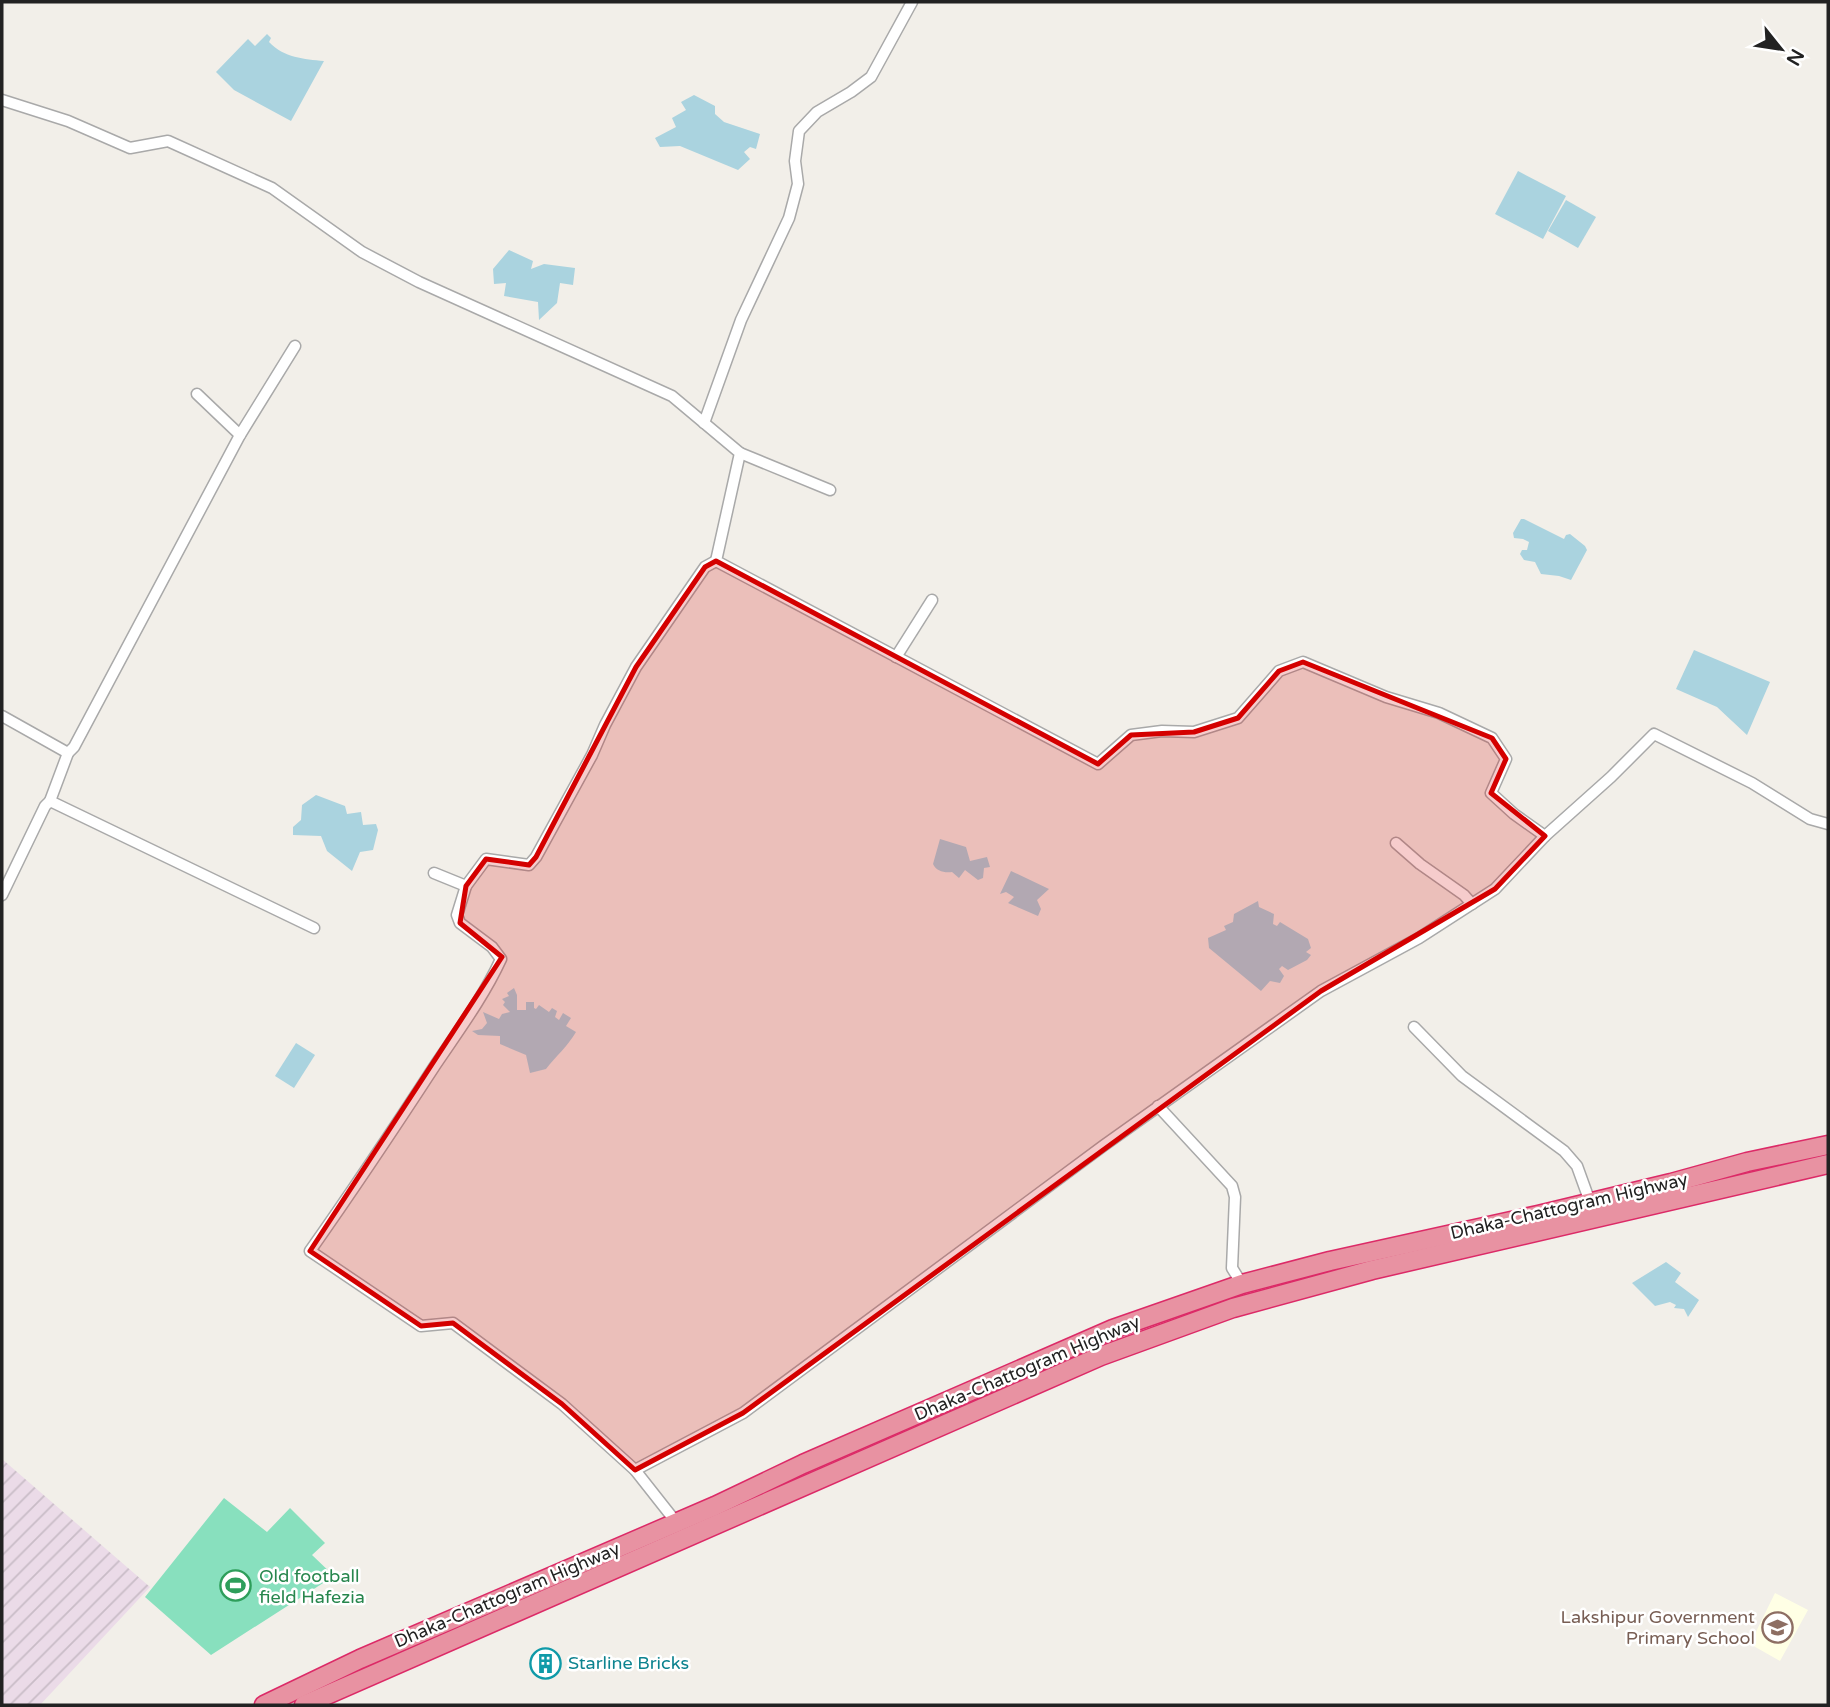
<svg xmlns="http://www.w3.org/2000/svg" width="1830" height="1707" viewBox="0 0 1830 1707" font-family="'Varela Round',sans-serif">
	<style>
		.industrial { fill: url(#industrial-furrows) }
		.education { fill: #ffffe5 }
		.pitch { fill: #88e0be }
		.water { fill: #aad3df }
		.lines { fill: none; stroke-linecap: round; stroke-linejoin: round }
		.street-casing { stroke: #a9a9a9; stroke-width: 13 }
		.highway-casing { stroke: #dc2a67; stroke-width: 21 }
		.street { stroke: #fff; stroke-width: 10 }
		.highway { stroke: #e892a2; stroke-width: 18 }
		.marked { fill: #d40000; fill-opacity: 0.2; stroke: #d40000; stroke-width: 5; stroke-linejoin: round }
		.labels { text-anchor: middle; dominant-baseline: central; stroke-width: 5; stroke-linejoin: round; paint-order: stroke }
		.street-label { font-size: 18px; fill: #222; stroke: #fff }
		.leisure-label { font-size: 18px; fill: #27864d; stroke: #fff; text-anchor: start }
		.education-label { font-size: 18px; fill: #785e54; stroke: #fff; text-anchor: end }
		.culture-label { font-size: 18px; fill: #0d838f; stroke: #fff; text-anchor: start }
	</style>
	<defs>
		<pattern id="industrial-furrows" width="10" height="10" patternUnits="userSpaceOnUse" patternTransform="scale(1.75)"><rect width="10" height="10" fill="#ebdbe8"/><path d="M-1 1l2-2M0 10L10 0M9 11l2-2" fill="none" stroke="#c9bcc7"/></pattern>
	</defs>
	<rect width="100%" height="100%" fill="#f2efe9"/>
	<path class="industrial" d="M2,1459L150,1587L40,1705H2Z"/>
	<path class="education" d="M1775,1593L1808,1610L1780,1661L1750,1644Z"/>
	<path class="pitch" d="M224,1498L267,1532L290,1508L325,1543L312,1555L334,1576L211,1655L145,1597Z"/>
	<g class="water">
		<path d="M267,34L271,38L269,42C284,58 304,59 324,61L291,121L234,90L216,72L248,39L255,46Z"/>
		<path d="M694,95L715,106V114L724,122L760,134L756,149L750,147L744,152L750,159L738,170L680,146L660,147L655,138L676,127L672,118L686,110L681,102Z"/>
		<path d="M1518,171L1566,196L1543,239L1495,214Z"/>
		<path d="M1566,200L1596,217L1578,248L1548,231Z"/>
		<path d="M509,250L533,261L531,269L544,264L575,268L573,285L560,283L557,303L539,320L538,302L504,296L506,283L494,284L493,269Z"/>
		<path d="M1521,519H1524L1564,539L1566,535L1570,534L1585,546L1587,550L1571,580L1559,576L1541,574L1535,562L1524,560L1520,554L1522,550H1527L1529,542L1523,539L1514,538L1513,533Z"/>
		<path d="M1694,650L1770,682L1747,735L1717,707L1676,689Z"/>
		<path d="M316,795L345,806L347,814L361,812L363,825L376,824L378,830L373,850L360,852L352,871L327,851L321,836L293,835V827L301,820L302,805Z"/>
		<path d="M940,839L966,847L970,861L987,857L990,867L984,868L983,878L978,880L965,870L959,878L952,872C944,873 936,871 933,864Z"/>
		<path d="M1011,871L1049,889L1037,900L1041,909L1038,916L1008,903L1014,897L1006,892L1000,894Z"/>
		<path d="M1258,901L1259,907L1274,914L1273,924L1277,926L1280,922L1308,939L1311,948L1306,952L1311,955L1307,960L1288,970L1282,966L1279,969L1284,976L1280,983L1270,981L1261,991L1209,948L1208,938L1226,930L1224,926L1233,922L1234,914Z"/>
		<path d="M514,988L517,995V1010H526V1002H534V1008L536,1009L539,1005L549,1012L552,1008L557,1011L555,1017L559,1020L563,1013L571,1018L566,1026L576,1032C568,1046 556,1056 546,1069L530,1073L526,1055L500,1044V1036L478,1035L472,1031L482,1029L487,1023L483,1012L499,1019L502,1014L510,1012L503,1005L505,1002L502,999L509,996L507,993Z"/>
		<path d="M296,1043L315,1055L294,1088L275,1076Z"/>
		<path d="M1666,1262L1681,1273L1675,1282L1699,1300L1688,1317L1684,1309L1674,1308L1676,1305L1670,1302L1655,1306L1632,1283Z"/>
	</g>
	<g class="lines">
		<defs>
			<g id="street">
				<path d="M2,100L68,121L130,148L168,141L272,188L362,252L419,282L672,396L740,453L716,561L1098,764L1131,735L1162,731L1194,732L1238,718L1279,671L1303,662L1386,697L1439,713L1492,738L1506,759L1491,793L1514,814L1545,836"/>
				<path d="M197,394L240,435"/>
				<path d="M704,423L741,320L789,218L798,184L795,161L799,131L817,112L851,92L871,77L912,2"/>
				<path d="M740,453L830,490"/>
				<path d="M896,657L932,600"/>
				<path d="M2,716L68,753"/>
				<path d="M50,801L314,928"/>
				<path d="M1396,843L1420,864L1464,895L1472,904"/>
				<path d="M434,873L466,886"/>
				<path d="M2,895L45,806L50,801L68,753L74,747L240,435L295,346"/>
				<path d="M1414,1027L1462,1076L1564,1151L1577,1166L1590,1202"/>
				<path d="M1158,1106L1232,1186L1235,1197L1232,1268L1242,1284"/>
				<path d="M635,1470L743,1413L1103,1146L1321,991L1419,938L1495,889L1545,836L1611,777L1654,734L1752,783L1810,819L1828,824"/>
				<path d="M676,1522L635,1470L562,1404L453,1323L421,1326L310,1251C353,1190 395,1127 436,1064C459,1030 484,996 501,959L492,947L460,923L457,915L466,886L486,859L529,865L536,857L592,755L605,725L636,667L705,567L716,561"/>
			</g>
			<g id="highway">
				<path d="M264,1705L360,1659L715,1506L803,1464L1113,1329L1242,1284L1330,1261L1538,1215L1671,1183L1747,1162L1828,1145"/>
				<path d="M304,1705L1101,1356L1233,1308L1372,1270L1828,1164"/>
			</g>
		</defs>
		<use href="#street" class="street-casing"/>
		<use href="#highway" class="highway-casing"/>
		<use href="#street" class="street"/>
		<use href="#highway" class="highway"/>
	</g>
	<path class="marked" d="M716,561L1098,764L1131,735L1194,732L1238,718L1279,671L1303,662L1492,738L1506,759L1491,793L1545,836L1495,889L1321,991L743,1413L635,1470L562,1404L453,1323L421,1326L310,1251L502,957L460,923L466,886L486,859L529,865L536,857L636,667L705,567Z"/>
	<defs>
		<symbol id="stadium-ring" viewBox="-11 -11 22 22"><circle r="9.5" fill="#fff" stroke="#2e9e5b" stroke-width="1.5"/><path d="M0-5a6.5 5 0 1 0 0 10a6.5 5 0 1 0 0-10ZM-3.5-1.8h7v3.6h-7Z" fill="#2e9e5b"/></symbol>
		<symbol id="school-ring" viewBox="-11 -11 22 22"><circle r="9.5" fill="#fff" stroke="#8d6e63" stroke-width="1.5"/><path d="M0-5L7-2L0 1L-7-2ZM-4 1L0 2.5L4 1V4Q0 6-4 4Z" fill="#8d6e63"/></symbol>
		<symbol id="building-ring" viewBox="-11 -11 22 22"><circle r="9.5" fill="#fff" stroke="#0f9aa8" stroke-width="1.5"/><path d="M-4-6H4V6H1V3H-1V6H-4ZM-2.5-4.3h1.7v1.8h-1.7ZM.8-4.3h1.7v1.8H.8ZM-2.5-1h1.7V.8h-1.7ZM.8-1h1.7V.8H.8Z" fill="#0f9aa8"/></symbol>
	</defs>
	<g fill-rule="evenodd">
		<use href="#stadium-ring" x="218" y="1568" width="35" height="35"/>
		<use href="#school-ring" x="1760" y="1610" width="35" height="35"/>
		<use href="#building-ring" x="528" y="1646" width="35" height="35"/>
	</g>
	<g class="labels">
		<g class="street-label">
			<text transform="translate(1569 1206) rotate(-13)">Dhaka-Chattogram Highway</text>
			<text transform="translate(1027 1368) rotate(-23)">Dhaka-Chattogram Highway</text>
			<text transform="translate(507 1595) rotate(-23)">Dhaka-Chattogram Highway</text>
		</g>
		<g class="leisure-label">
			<text x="259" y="1576">Old football<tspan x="259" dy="21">field Hafezia</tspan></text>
		</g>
		<g class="education-label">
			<text x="1755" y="1617">Lakshipur Government<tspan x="1755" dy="21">Primary School</tspan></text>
		</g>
		<g class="culture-label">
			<text x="568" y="1663">Starline Bricks</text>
		</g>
	</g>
	<rect width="1830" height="1707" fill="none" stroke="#222222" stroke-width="7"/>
	<g transform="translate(1781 49) rotate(120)" stroke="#ffffff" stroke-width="5" paint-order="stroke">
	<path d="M0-5L12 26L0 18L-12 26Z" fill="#222222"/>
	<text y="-10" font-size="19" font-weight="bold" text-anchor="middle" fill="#222222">N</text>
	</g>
</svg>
